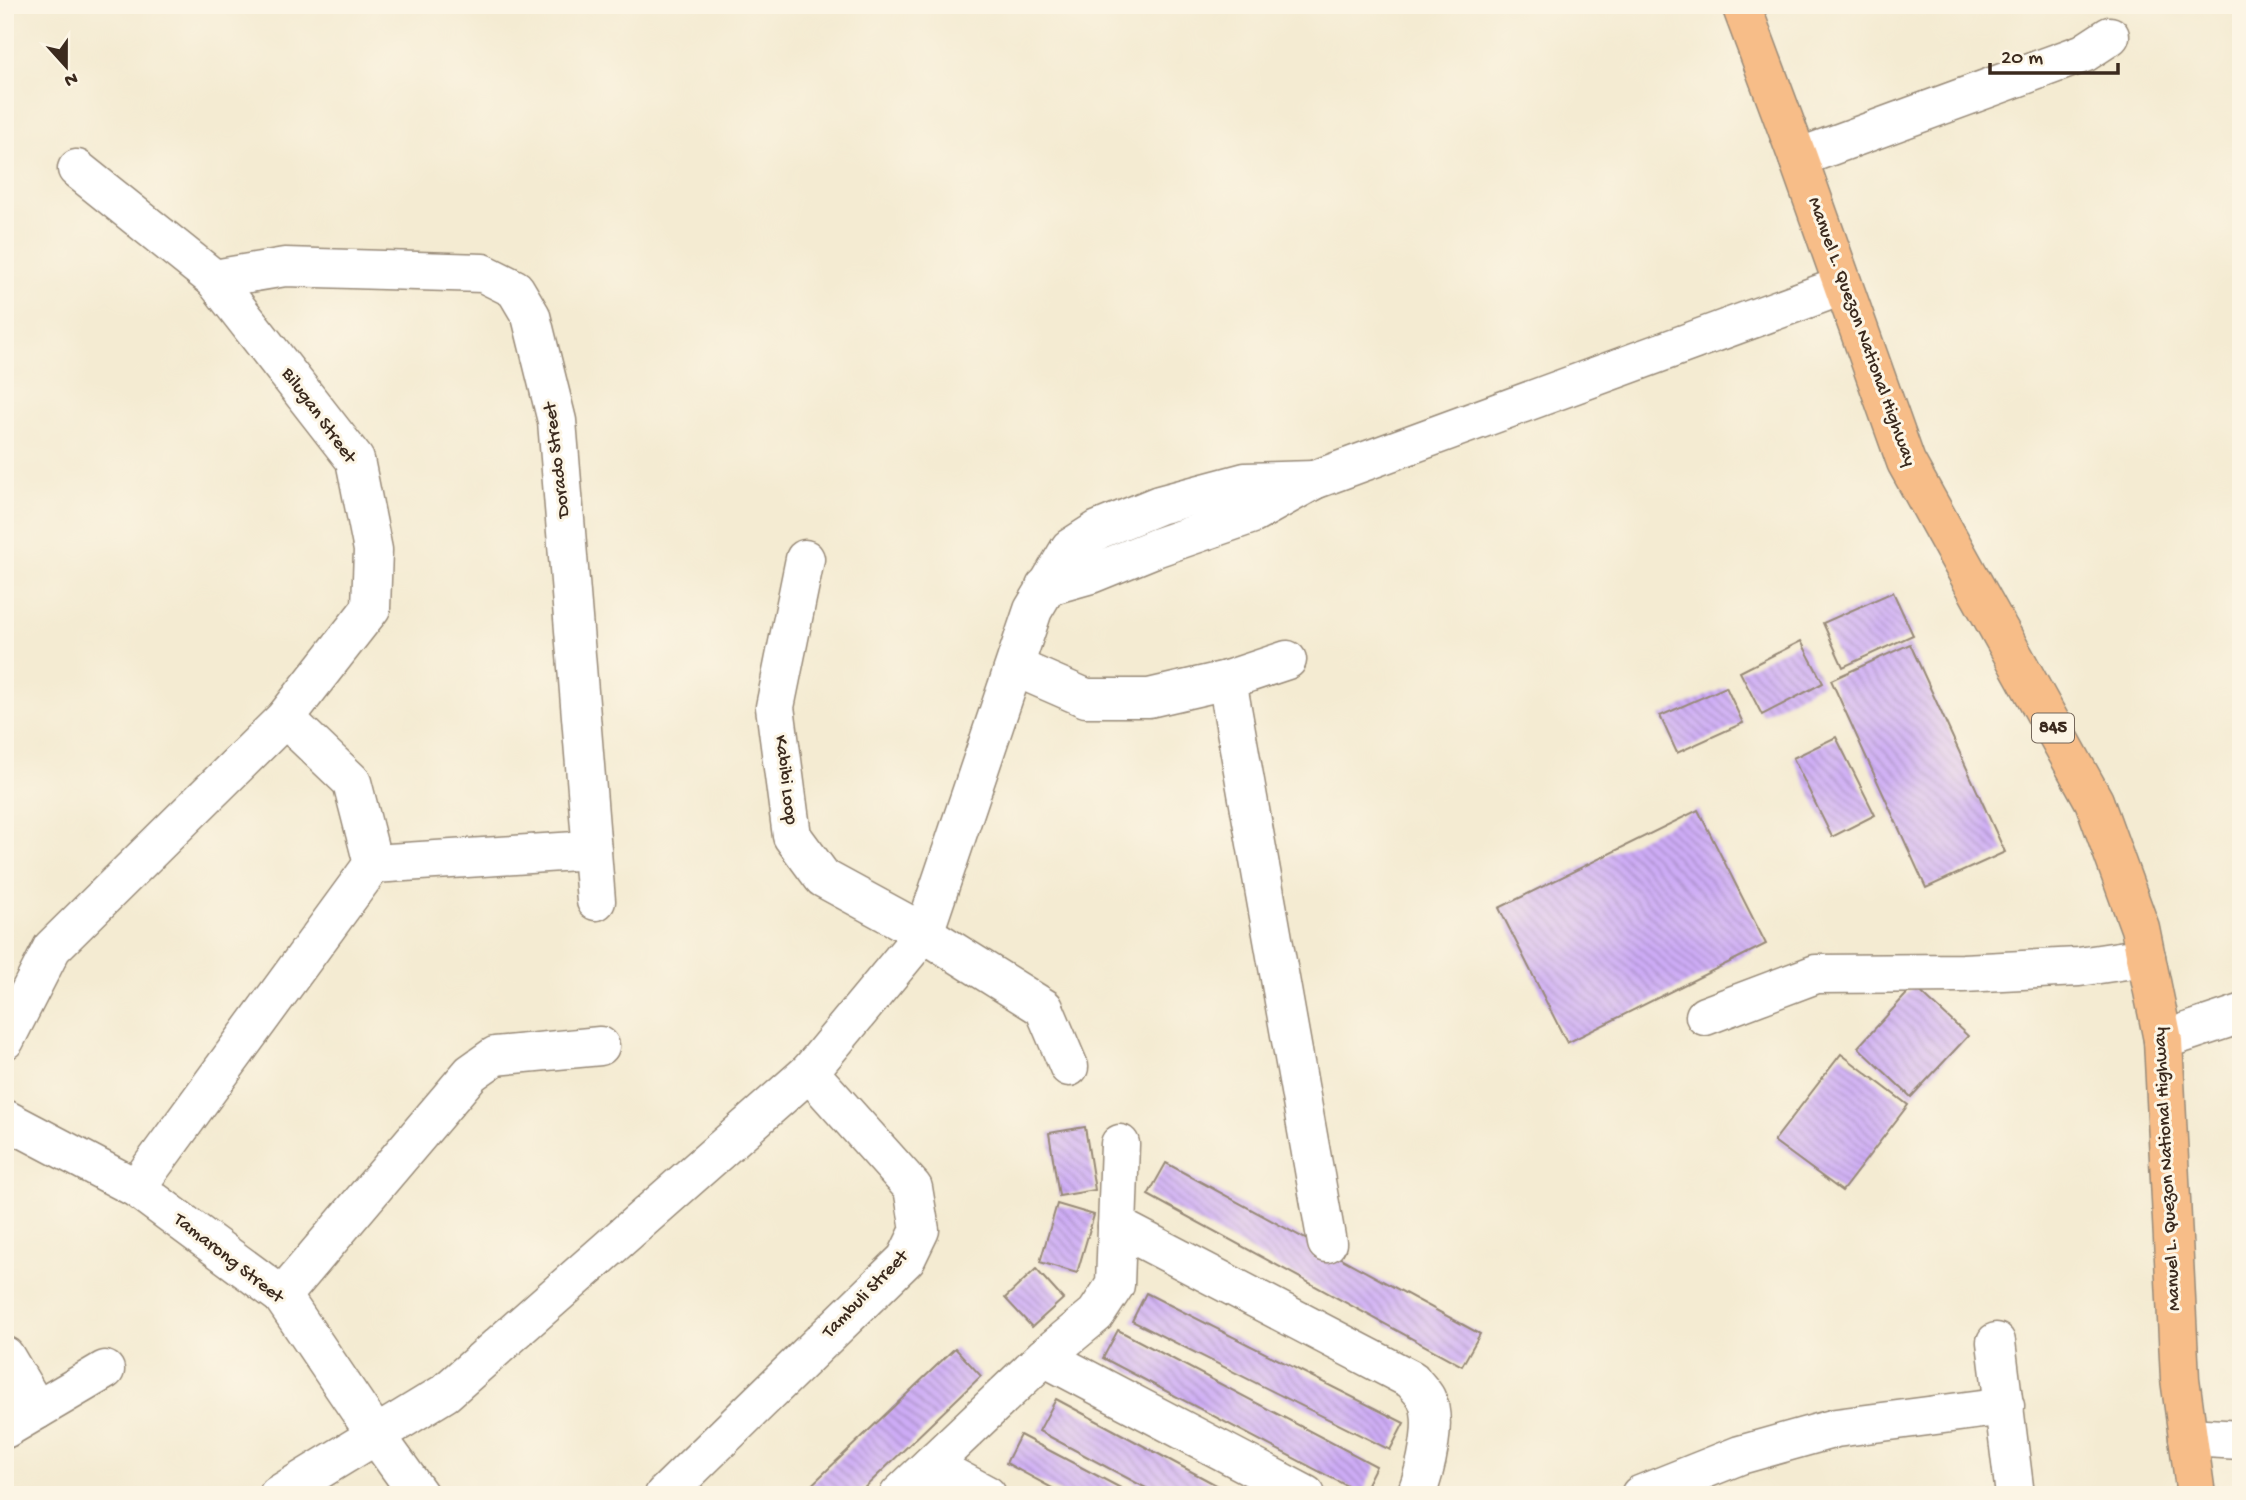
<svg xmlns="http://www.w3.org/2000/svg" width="2246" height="1500" viewBox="0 0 2246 1500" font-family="'Gochi Hand',sans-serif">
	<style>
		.building { fill: url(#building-back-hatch) }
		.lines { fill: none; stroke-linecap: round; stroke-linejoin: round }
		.minor-casing { stroke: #988a78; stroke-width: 41 }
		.major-casing { stroke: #988a78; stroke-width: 41 }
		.minor { stroke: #fff; stroke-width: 38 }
		.major { stroke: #f7bd88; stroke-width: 38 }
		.labels { text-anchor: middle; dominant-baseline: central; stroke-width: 6; stroke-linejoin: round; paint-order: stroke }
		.shield { fill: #fcf5e5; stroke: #75675a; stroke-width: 2 }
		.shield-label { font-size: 18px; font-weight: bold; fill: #3b2a1e }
		.street-label { font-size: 19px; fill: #3b2a1e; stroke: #fcf5e5 }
	</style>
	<defs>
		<pattern id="building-back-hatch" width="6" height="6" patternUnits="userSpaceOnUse" patternTransform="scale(1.75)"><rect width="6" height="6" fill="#cdacf6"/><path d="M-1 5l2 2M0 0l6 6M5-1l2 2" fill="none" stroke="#a88cc7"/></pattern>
	</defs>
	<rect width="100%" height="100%" fill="#fcf5e5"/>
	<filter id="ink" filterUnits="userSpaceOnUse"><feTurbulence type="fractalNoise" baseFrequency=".0143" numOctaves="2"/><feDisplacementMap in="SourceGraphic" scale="14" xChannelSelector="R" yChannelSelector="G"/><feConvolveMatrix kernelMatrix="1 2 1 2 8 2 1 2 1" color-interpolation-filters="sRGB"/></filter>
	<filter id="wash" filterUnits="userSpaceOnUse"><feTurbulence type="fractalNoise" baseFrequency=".00686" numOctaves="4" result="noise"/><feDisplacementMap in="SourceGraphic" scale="28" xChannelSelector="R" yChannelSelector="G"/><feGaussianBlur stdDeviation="1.57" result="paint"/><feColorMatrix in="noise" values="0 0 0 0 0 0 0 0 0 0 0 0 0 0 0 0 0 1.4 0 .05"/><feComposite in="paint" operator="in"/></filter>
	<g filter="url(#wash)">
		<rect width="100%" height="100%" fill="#f4ebd2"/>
		<g id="blocks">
			<g class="building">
				<path d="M1893,592L1913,635L1843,667L1823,623Z"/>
				<path d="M1801,641L1823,683L1762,715L1740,672Z"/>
				<path d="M1910,644L2005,852L1926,888L1831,680Z"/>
				<path d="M1726,687L1743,723L1677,753L1660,716Z"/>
				<path d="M1836,737L1875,815L1832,837L1793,758Z"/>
				<path d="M1698,810L1766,944L1567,1043L1499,908Z"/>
				<path d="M1914,986L1968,1036L1911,1097L1858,1047Z"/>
				<path d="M1841,1054L1908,1105L1842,1191L1774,1141Z"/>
				<path d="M1085,1127L1095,1190L1059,1196L1049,1133Z"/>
				<path d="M1166,1163L1480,1334L1462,1366L1148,1195Z"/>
				<path d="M1057,1204L1094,1215L1077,1273L1040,1262Z"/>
				<path d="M1036,1269L1063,1299L1032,1327L1005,1298Z"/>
				<path d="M1146,1293L1404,1423L1390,1450L1132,1321Z"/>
				<path d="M1118,1330L1376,1466L1362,1494L1103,1358Z"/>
				<path d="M955,1348L981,1376L857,1495H801Z"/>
				<path d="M1056,1399L1235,1495H1159L1039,1431Z"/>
				<path d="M1020,1435L1134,1495H1065L1006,1463Z"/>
			</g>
		</g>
	</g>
	<g filter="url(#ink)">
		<use href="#blocks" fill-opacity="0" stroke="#988a78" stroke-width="2"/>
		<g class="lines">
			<defs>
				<g id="minor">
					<path d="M1798,158L2084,53L2110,36"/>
					<path d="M214,279L285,267L483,273L515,289L531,316L557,421L596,901"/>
					<path d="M805,559L775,707L792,836L823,878L924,933L1044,1008L1069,1067"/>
					<path d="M1045,587L1091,574L1155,548L1253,514L1314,480L1842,286"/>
					<path d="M1015,667L1086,698H1149L1227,680L1287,660"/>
					<path d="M1227,680L1327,1243"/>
					<path d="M285,718L352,782L373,864"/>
					<path d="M373,864L592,850"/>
					<path d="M1705,1016L1816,974L1963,973L2079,967L2146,957"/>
					<path d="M5,1040L52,948L285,718L371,608L373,550L355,460L214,279L77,169"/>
					<path d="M2163,1040L2241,1014"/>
					<path d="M5,1119L136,1188L282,1296L376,1435L419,1495"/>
					<path d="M136,1188L373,864"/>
					<path d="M1117,1226L1412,1380C1416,1386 1423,1392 1426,1398C1438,1421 1425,1472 1416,1495"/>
					<path d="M282,1296L471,1073L495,1056L600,1046"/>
					<path d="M1996,1342L2015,1495"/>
					<path d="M5,1356L37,1410"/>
					<path d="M1044,1357L1306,1495"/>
					<path d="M5,1429L105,1370"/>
					<path d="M2188,1437L2241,1440"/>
					<path d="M931,1465L987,1495"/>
					<path d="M278,1495L445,1393L809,1072L924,933L1033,610L1070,548L1098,530L1159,505L1245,482L1314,480"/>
					<path d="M664,1495L906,1259L920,1230L913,1188L809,1072"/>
					<path d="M899,1495L1044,1357L1096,1314L1115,1285L1120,1144"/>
					<path d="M1640,1495L1740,1455L1836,1428L2005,1406"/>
				</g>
				<path id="major" d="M1741,5L1798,158L1906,462L2094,801L2140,928L2163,1040L2180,1379L2196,1495"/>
			</defs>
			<use href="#minor" class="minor-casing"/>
			<use href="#major" class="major-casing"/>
			<use href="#minor" class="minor"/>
			<use href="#major" class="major"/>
		</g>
	</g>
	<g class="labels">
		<rect class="shield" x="2032" y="713.5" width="42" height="29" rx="5"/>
		<g class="shield-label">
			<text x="2053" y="728">845</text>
		</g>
		<g class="street-label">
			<text transform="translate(1861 332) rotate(70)">Manuel L. Quezon National Highway</text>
			<text transform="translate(318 416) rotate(54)">Bilugan Street</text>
			<text transform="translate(558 460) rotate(-97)">Dorado Street</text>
			<text transform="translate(785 780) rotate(83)">Kabibi Loop</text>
			<text transform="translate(2168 1169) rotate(-93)">Manuel L. Quezon National Highway</text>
			<text transform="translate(228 1259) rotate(38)">Tamarong Street</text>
			<text transform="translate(866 1295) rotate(-46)">Tambuli Street</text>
		</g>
	</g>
	<rect width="2246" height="1500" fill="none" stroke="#fcf5e5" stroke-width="28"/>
	<g transform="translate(66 66) rotate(159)" stroke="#fcf5e5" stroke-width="5" paint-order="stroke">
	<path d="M0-5L12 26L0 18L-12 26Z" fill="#3b2a1e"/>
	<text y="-10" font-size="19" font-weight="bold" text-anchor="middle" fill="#3b2a1e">N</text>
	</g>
	<path d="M1990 63v10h128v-10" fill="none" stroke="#3b2a1e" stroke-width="3.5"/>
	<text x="2001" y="63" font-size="21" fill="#3b2a1e" stroke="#fcf5e5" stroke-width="5" paint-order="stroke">20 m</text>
</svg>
